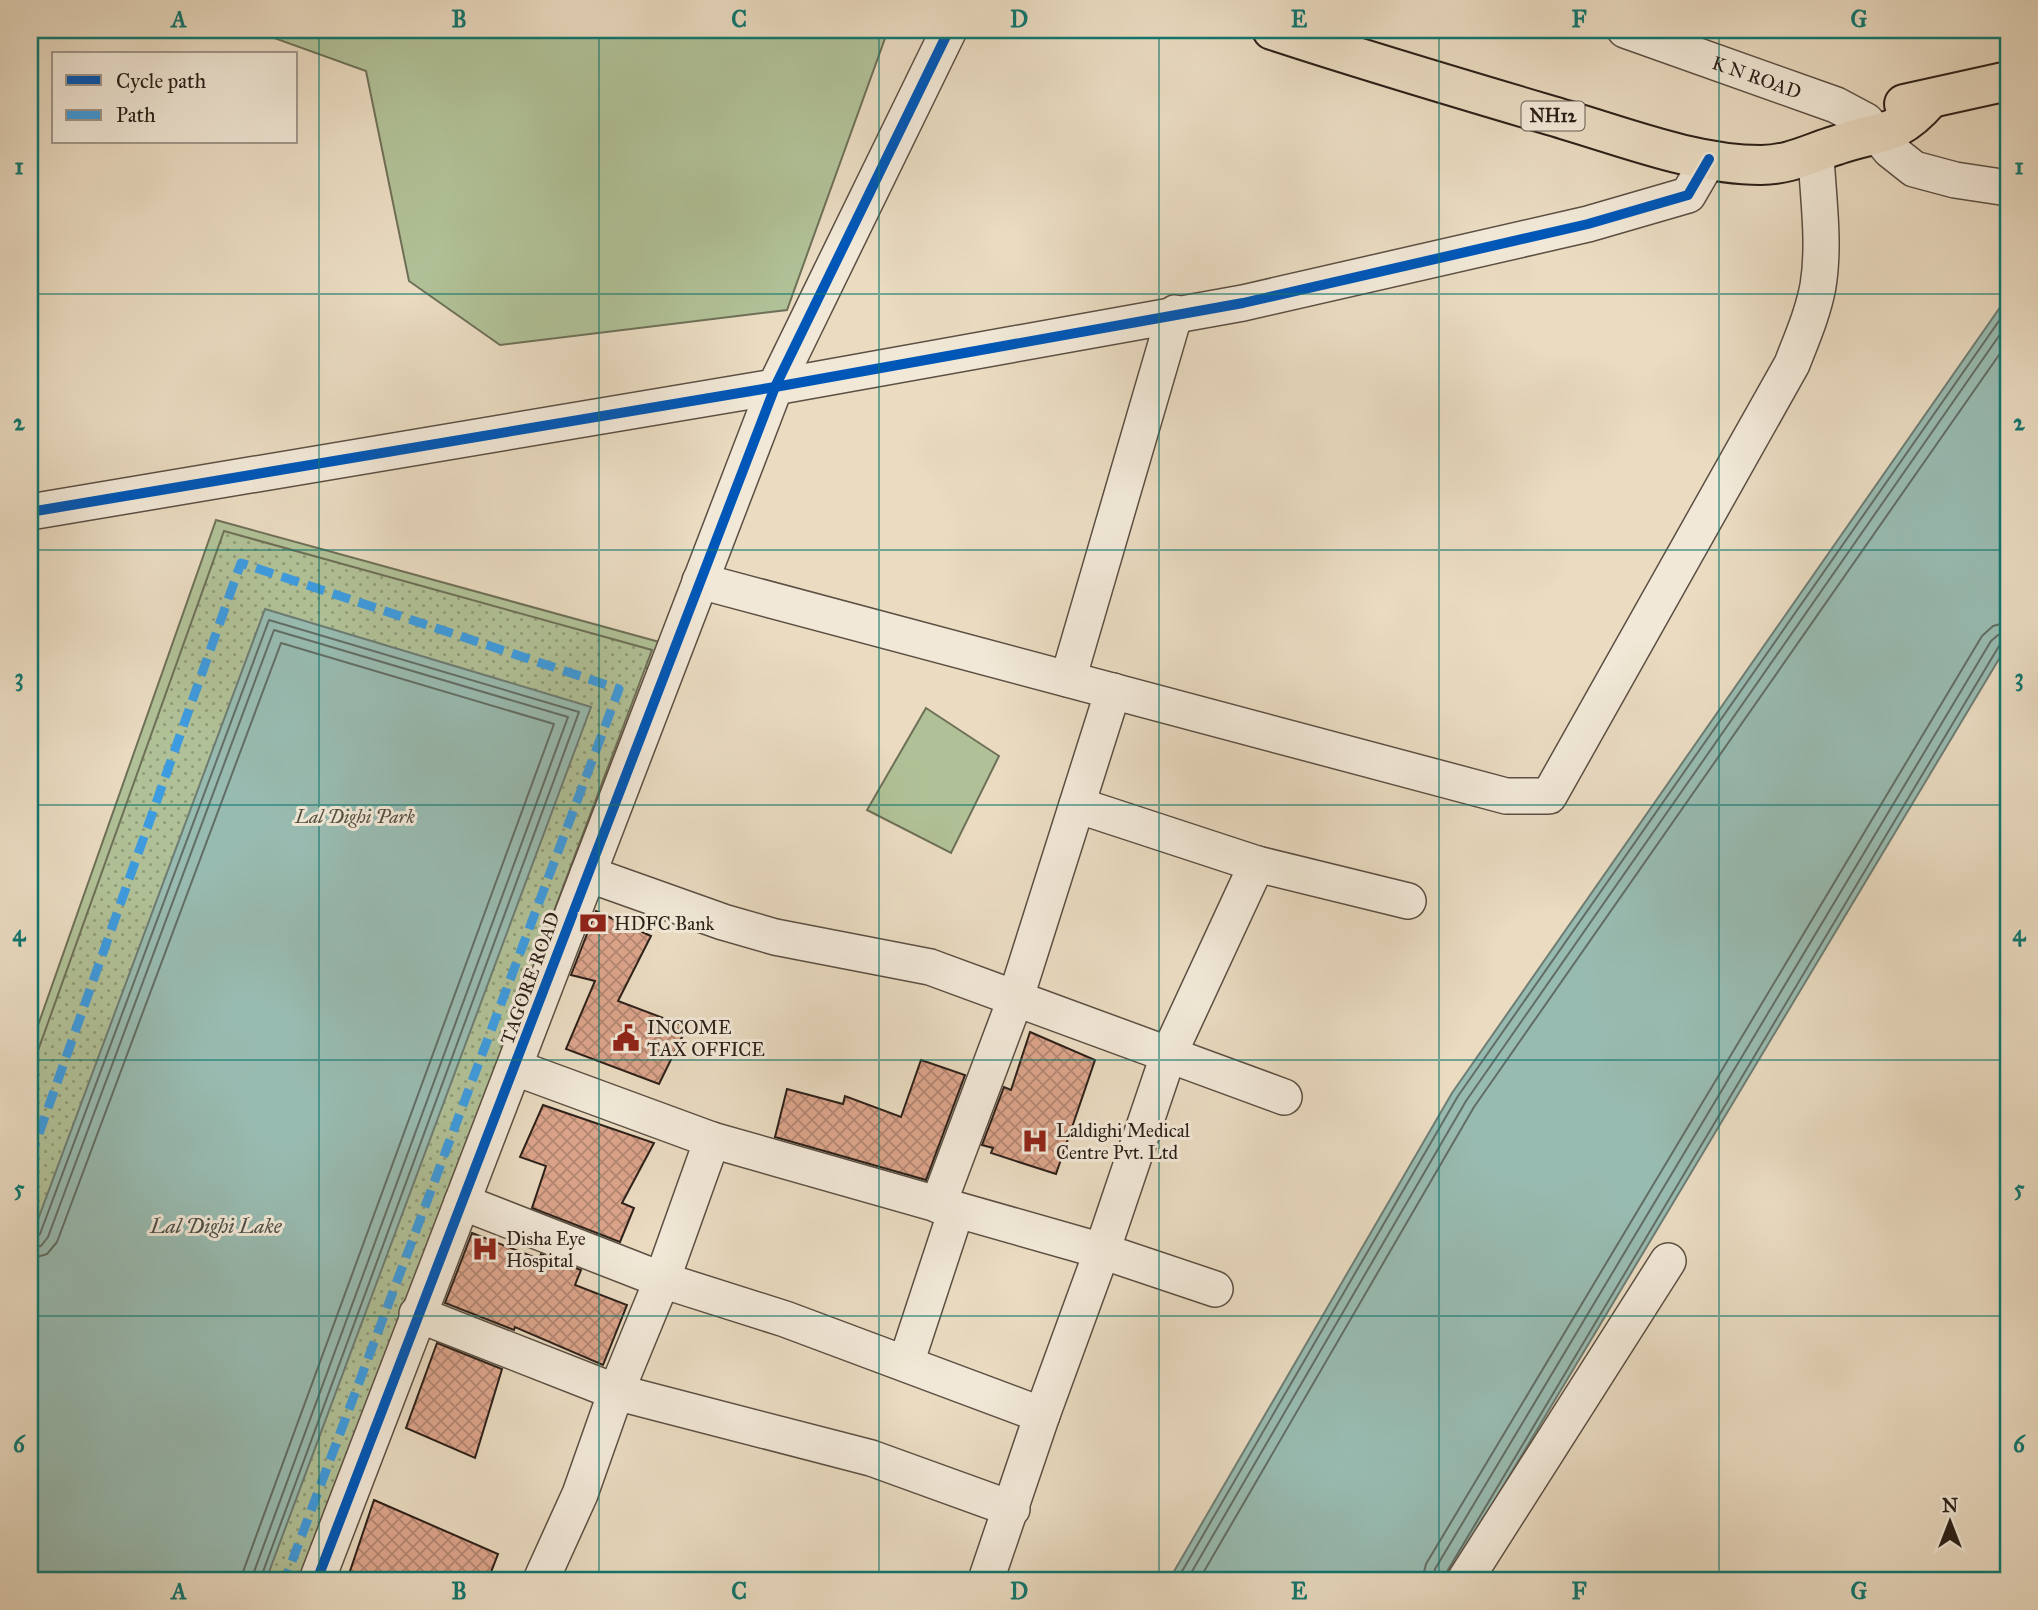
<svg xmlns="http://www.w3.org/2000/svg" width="2038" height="1610" viewBox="0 0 2038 1610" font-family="'IM FELL Great Primer',serif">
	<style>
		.grass { fill: #b1c197; stroke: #6e7058; stroke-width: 2 }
		.park { fill: url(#park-dots); stroke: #6e7058; stroke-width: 2 }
		.water { fill: #98bbb1; stroke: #6d7d74; stroke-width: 2 }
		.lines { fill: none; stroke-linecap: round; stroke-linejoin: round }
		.shore { stroke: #626e65; stroke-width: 2 }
		.building { fill: url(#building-cross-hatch); stroke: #2c2019; stroke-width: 2 }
		.minor-casing { stroke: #5c4f43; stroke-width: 38 }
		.major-casing { stroke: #2c2019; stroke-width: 42 }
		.minor { stroke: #f1e8d7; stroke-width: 35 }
		.major { stroke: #eadbc1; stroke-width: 38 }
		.quiet { stroke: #3d9bdf; stroke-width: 9; stroke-dasharray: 18 9; stroke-linecap: butt }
		.cycleway-casing { stroke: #f1e8d7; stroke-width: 15 }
		.cycleway { stroke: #0057b8; stroke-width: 10 }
		.grid { fill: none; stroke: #0f766e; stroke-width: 2; stroke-opacity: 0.55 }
		.labels { text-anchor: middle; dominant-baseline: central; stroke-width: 6; stroke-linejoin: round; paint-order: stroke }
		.shield { fill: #f1e8d7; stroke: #675c52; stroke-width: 2 }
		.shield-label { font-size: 18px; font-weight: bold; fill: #2c2019 }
		.street-label { font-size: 19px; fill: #2c2019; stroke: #f1e8d7 }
		.park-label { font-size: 19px; font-style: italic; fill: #54503f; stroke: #f1e8d7 }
		.poi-label { font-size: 19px; fill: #2c2019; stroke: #f1e8d7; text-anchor: start }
		.water-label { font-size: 21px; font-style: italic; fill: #4c4e47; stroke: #f1e8d7 }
		.neatline { fill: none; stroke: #0f766e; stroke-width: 2.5 }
		.grid-label { font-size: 23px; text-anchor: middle; font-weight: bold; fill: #0f766e }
	</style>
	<defs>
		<pattern id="park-dots" width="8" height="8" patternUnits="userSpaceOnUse" patternTransform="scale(1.75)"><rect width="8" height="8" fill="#b1c197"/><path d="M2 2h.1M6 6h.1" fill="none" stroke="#909c7a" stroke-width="1.8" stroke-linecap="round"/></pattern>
		<pattern id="building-cross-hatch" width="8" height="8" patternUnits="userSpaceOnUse" patternTransform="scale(1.75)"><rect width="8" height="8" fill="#dda58c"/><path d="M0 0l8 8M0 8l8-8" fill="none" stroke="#b38672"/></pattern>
	</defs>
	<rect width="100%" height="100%" fill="#eadbc1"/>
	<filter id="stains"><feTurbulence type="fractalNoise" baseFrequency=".00286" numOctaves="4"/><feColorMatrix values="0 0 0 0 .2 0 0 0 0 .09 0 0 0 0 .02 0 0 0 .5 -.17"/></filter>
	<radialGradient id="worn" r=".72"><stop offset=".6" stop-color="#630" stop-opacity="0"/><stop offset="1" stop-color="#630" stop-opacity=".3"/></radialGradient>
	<g class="grass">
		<path d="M252,30H888L787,310L500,345L409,281L366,71Z"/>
		<path d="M216,520L663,643L655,670L600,657L30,1198V1048Z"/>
		<path d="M926,708L999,756L951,853L867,810Z"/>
	</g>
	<path class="park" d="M224,531L652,650L303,1580H30V1073Z"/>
	<g class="water">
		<path d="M2008,296V644L1447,1580H1169L1452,1093Z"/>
		<path d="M265,609L591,707L266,1580H30V1241Z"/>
	</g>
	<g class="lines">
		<g class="shore">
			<path d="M30,1239L40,1234L269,620L579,712L260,1580"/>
			<path d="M30,1248L41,1246L48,1237L274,630L568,717L251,1580"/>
			<path d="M30,1259L47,1254L57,1242L281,643L554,724L240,1580"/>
			<path d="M1177,1580L1458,1096L2008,308"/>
			<path d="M1187,1580L1466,1101L2008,323"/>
			<path d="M1199,1580L1474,1107L2008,342"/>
			<path d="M1422,1580L1426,1564L1982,636L1993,626L2008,622"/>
			<path d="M1433,1580L1435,1569L1991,641L1998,635L2008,633"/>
			<path d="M1442,1580L1999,646L2008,642"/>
		</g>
	</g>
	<g class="building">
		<path d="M596,911L651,936L618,1001L687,1027L659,1084L566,1049L595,981L571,975Z"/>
		<path d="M1030,1032L1095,1060L1056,1174L991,1153L993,1148L982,1145L1004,1087L1011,1090Z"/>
		<path d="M921,1060L965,1075L926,1180L775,1137L787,1089L843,1104L845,1096L901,1117Z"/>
		<path d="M543,1105L654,1143L622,1203L634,1208L620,1242L532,1208L546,1166L520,1157Z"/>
		<path d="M472,1233L539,1259L541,1254L581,1270L575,1285L627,1305L603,1365L515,1327L514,1330L445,1303Z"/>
		<path d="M437,1343L502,1369L475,1458L406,1428Z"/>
		<path d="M374,1500L498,1554L488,1580H347Z"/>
	</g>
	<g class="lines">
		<defs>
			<g id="minor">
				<path id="s1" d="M1625,30L1836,105L1866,121L1890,150L1914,169L1955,180L2008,188"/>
				<path d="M30,512L775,387L1243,303L1588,224L1688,195L1709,159"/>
				<path d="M700,581L1506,796H1549L1792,364C1802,338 1813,313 1818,286C1825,243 1818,198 1816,155"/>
				<path d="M1068,679L1175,313"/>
				<path d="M1077,805L1257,864L1408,901"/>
				<path d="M588,874L723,922L775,937L930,967L1284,1097"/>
				<path d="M516,1068L712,1140L1102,1251L1042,1415L986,1580"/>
				<path d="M462,1202L662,1280L785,1319L1042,1415"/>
				<path d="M938,1205L1015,1000L1113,691"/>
				<path d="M1215,1289L1102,1251L1168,1056L1257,864"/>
				<path d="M417,1314L616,1392L662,1280L712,1140"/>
				<path d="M906,1363L956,1211"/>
				<path d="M317,1580L775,387L949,30"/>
				<path d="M541,1580L580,1494L616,1392L871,1458L1012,1509"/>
				<path d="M1465,1580L1668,1261"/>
			</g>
			<g id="major">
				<path d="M1272,30C1369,62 1468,91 1566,120C1627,138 1696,165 1761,165C1790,165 1810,153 1837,145C1880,130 1896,138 1929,100"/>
				<path d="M1904,104L2008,81"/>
			</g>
		</defs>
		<use href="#minor" class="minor-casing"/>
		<use href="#major" class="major-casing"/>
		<use href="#minor" class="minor"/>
		<use href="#major" class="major"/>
		<path class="quiet" d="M30,1159L241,563L619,689L285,1580"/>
		<defs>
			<g id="cycleway">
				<path d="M30,512L775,387L1243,303L1588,224L1688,195L1709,159"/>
				<path d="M317,1580L775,387L949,30"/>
			</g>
		</defs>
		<use href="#cycleway" class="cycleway-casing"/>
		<use href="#cycleway" class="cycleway"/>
	</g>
	<path class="grid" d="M319,30V1580M599,30V1580M879,30V1580M1159,30V1580M1439,30V1580M1719,30V1580M30,294H2008M30,550H2008M30,805H2008M30,1060H2008M30,1316H2008"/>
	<defs>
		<symbol id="bank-bare" viewBox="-9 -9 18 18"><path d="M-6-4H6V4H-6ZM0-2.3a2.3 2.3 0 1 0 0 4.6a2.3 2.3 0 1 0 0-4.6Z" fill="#8f2418" stroke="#f1e8d7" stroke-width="2.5" paint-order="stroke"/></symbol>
		<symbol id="civic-bare" viewBox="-9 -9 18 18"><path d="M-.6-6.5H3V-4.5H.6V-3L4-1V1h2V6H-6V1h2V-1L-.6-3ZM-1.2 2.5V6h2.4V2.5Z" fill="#8f2418" stroke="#f1e8d7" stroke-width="2.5" paint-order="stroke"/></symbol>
		<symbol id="hospital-bare" viewBox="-9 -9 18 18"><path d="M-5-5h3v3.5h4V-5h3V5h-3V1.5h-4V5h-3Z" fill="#8f2418" stroke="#f1e8d7" stroke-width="2.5" paint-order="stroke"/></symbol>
	</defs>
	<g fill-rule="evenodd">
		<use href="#bank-bare" x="574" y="904" width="38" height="38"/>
		<use href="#civic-bare" x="607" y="1019" width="38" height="38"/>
		<use href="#hospital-bare" x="1016" y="1122" width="38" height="38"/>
		<use href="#hospital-bare" x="466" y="1230" width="38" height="38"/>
	</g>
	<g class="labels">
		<rect class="shield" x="1521.5" y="101.5" width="63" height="29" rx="5"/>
		<g class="shield-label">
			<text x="1553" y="116">NH12</text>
		</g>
		<g class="street-label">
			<text stroke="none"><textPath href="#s1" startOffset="140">K N ROAD</textPath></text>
			<text transform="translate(530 978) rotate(-70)">TAGORE ROAD</text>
		</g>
		<g class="park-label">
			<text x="355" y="816">Lal Dighi Park</text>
		</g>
		<g class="poi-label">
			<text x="614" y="923">HDFC Bank</text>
			<text x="647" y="1027">INCOME<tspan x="647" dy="22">TAX OFFICE</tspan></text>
			<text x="1056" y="1130">Laldighi Medical<tspan x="1056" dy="22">Centre Pvt. Ltd</tspan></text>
			<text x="506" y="1238">Disha Eye<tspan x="506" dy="22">Hospital</tspan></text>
		</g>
		<g class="water-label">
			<text x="216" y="1226">Lal Dighi Lake</text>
		</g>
	</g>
	<rect width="2038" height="1610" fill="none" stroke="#eadbc1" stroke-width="77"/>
	<rect x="52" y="52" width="245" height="91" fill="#f1e8d7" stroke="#a2988b" stroke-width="2"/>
	<rect x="66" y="75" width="35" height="10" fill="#0057b8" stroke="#a2988b" stroke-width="2"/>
	<text x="116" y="88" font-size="21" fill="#2c2019">Cycle path</text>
	<rect x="66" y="110" width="35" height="10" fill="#3d9bdf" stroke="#a2988b" stroke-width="2"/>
	<text x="116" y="122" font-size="21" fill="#2c2019">Path</text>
	<g transform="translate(1950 1522)" stroke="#f1e8d7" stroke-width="5" paint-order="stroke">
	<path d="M0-5L12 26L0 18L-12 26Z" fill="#2c2019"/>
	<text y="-10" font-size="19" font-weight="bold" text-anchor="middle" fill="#2c2019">N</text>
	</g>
	<rect x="38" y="38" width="1962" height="1534" class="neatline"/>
	<g class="grid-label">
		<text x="179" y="27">A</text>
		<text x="459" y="27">B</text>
		<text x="739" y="27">C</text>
		<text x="1019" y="27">D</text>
		<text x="1299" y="27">E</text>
		<text x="1579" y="27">F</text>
		<text x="1859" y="27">G</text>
		<text x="19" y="174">1</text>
		<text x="2019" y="174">1</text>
		<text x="19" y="430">2</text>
		<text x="2019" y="430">2</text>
		<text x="19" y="685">3</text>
		<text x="2019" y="685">3</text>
		<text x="19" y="941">4</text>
		<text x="2019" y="941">4</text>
		<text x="19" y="1196">5</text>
		<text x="2019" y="1196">5</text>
		<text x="19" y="1452">6</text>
		<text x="2019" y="1452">6</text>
		<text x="179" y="1599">A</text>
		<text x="459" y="1599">B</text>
		<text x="739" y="1599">C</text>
		<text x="1019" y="1599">D</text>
		<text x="1299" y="1599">E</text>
		<text x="1579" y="1599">F</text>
		<text x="1859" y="1599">G</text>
	</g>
	<rect width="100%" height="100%" filter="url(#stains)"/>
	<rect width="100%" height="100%" fill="url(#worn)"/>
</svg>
